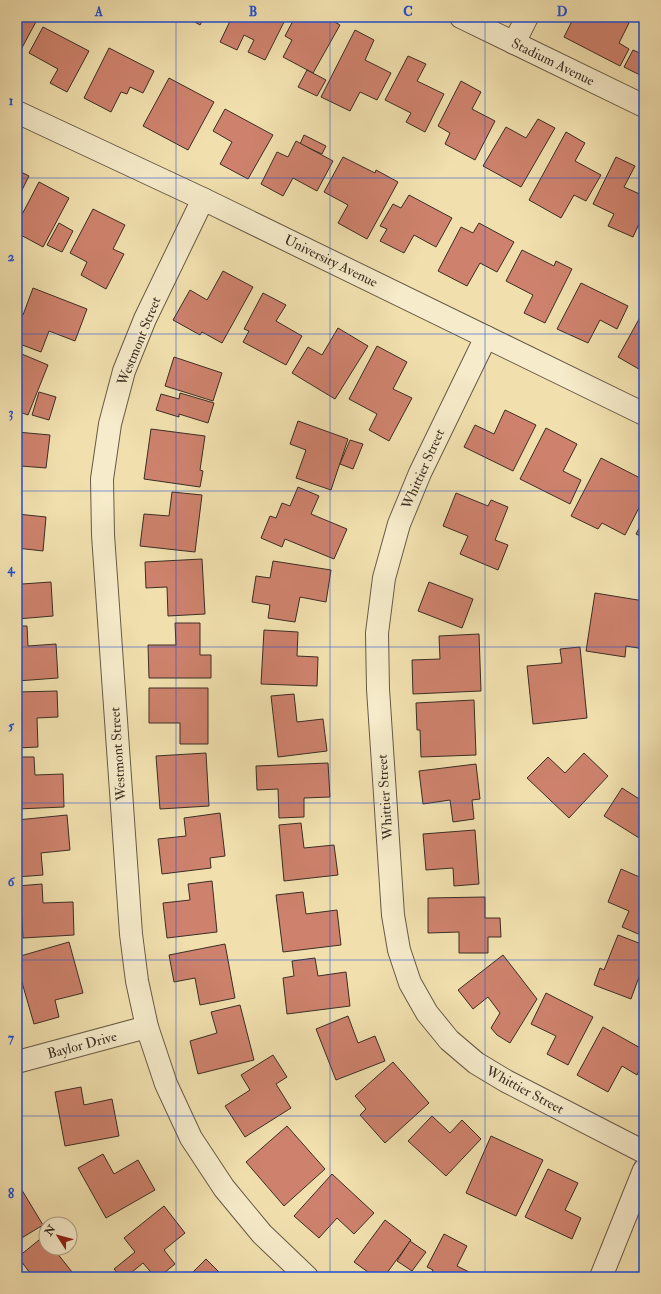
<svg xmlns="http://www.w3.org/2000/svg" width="661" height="1294" viewBox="0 0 661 1294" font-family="'IM FELL Double Pica',serif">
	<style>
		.building { fill: #ce826d; stroke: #3a2e23 }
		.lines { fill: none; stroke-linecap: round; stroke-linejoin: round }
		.minor-casing { stroke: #685a46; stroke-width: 24 }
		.minor { stroke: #f6ebca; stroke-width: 22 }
		.grid { fill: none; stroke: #1d4ed8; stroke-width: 1; stroke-opacity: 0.55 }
		.labels { text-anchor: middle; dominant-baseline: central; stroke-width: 3; stroke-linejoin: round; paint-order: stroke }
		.street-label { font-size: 14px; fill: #3a2e23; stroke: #f6ebca }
		.neatline { fill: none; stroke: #1d4ed8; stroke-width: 1.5 }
		.grid-label { font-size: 13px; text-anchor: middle; font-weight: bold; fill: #1d4ed8 }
	</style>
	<rect width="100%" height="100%" fill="#f1e0ae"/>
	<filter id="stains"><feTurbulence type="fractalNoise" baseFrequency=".005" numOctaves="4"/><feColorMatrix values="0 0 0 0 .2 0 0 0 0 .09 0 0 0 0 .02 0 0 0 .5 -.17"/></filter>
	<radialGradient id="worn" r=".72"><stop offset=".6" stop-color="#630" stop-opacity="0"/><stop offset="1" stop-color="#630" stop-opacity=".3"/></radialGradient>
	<g class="building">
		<path d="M17,17L38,18L17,57Z"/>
		<path d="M186,17H204L200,25Z"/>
		<path d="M210,17H221L218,21Z"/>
		<path d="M232,17H280L285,20L265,60L248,52L254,40L244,35L237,50L220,42Z"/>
		<path d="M295,17H326L340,25L313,73L283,57L292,40L285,36Z"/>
		<path d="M574,17H618L629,23L619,43L629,49L620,66L564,37Z"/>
		<path d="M43,27L89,51L67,92L50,83L58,69L29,53Z"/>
		<path d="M355,30L374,40L365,60L391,73L377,100L360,92L350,111L321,97Z"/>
		<path d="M109,48L154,71L143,93L130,87L127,94L121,92L111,112L84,98Z"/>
		<path d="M633,50L644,55V72L642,76L624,67Z"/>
		<path d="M408,56L426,64L417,81L444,94L425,132L406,122L411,113L385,100Z"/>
		<path d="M307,70L326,80L317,96L298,87Z"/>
		<path d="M169,78L214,102L188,150L143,126Z"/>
		<path d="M461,81L481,92L472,109L495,121L475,160L445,144L450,133L438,126Z"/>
		<path d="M225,109L273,135L248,179L220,164L232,142L213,131Z"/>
		<path d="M538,119L555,128L521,187L483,166L506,127L526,138Z"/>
		<path d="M566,132L585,143L575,161L601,175L586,201L574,195L561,218L529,200Z"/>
		<path d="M304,135L326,146L322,154L300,144Z"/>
		<path d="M296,141L333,161L317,191L293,178L283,196L261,184L277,152L288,157Z"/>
		<path d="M343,157L375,173L376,170L398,182L367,239L338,223L348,205L324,192Z"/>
		<path d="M616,157L635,166L624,187L644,196V213L633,237L608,226L614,214L593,204Z"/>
		<path d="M17,170L29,176L17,200Z"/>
		<path d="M39,182L69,198L43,247L17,233V224Z"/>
		<path d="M409,195L452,218L436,247L414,235L404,253L380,241L387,229L380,226L393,204L401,208Z"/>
		<path d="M93,209L125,225L113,249L124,254L106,289L81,275L87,262L70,253Z"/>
		<path d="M59,223L73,231L62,252L47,245Z"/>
		<path d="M479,223L514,242L497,272L480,263L467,286L438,271L461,227L473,233Z"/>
		<path d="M522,250L554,266L556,261L572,269L545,323L524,313L533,295L506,281Z"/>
		<path d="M223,271L253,287L222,343L202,332L200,335L173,320L190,290L207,300Z"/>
		<path d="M581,283L628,306L617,329L600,320L588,343L557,329Z"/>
		<path d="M33,288L87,309L75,341L49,331L41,352L17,343V313L23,315Z"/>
		<path d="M263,293L286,305L276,321L302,336L286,365L243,342L249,331L244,329Z"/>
		<path d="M643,312H644V372L618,357Z"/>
		<path d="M338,328L368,346L335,399L292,373L308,347L322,355Z"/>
		<path d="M377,346L407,362L393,389L412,398L389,441L369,430L377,414L349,399Z"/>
		<path d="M17,352L48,365L28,415L17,411Z"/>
		<path d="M174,357L222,373L213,401L165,386Z"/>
		<path d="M39,392L56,397L49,420L32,415Z"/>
		<path d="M180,393L214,403L208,423L179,414V417L156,410L161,394L179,399Z"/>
		<path d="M505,410L536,425L513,471L464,447L475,425L494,434Z"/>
		<path d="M298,421L348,439L331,490L296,478L306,450L290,444Z"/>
		<path d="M546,428L577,444L563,471L581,480L570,504L520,479Z"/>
		<path d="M151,429L205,436L200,470L203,471L200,487L144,479Z"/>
		<path d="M17,432L50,435L46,468L21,466L19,488H17Z"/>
		<path d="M350,440L363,444L353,469L340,464Z"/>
		<path d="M601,458L644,480V498L625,535L602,523L598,529L571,516Z"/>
		<path d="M298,487L319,496L311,514L347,529L334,559L285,539L282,547L261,538L270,516L276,518L282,503L290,506Z"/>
		<path d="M172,492L202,495L195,552L140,546L144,514L169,516Z"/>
		<path d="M456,493L488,506L491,500L508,507L495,540L508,545L498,570L460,554L468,536L443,526Z"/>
		<path d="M17,514L46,517L43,551L17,548Z"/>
		<path d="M644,519V538L636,534Z"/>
		<path d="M202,559L205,614L168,616L167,587L146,588L145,562Z"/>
		<path d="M273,561L331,570L326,602L300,597L295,622L268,618L270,605L252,602L256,576L270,578Z"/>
		<path d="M17,562H20L22,584L51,582L53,616L17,619Z"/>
		<path d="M429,582L473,599L462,628L418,611Z"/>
		<path d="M595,593L644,601V649L626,646L625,657L586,651Z"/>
		<path d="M175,623H200V655H211V678H149L148,645H176Z"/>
		<path d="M17,626H27L28,646L56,644L58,678L17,681Z"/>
		<path d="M264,630L298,632L297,656L318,657L317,686L261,684Z"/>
		<path d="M479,634L481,691L413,694L412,660L440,659L439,636Z"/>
		<path d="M580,647L587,718L533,724L527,666L562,663L560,649Z"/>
		<path d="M149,688H208V744H180V723H149Z"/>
		<path d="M57,691L58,717L37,718L38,747L17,748V692Z"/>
		<path d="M294,694L297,722L323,719L327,751L278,757L271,696Z"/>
		<path d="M474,700L476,755L421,757L420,730H417L416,703Z"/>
		<path d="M206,753L209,806L160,809L156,756Z"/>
		<path d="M584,753L608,776L569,818L527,778L548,757L565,773Z"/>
		<path d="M17,757H34L35,775L63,774L64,807L17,809Z"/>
		<path d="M328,763L330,797L304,798V817L279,818L278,789L257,790L256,766Z"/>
		<path d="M476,764L480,799L472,800L474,819L453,822L450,800L423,804L419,771Z"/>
		<path d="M622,788L644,802V841L604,816Z"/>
		<path d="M220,813L225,856L210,858L211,868L162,874L158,839L186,836L184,818Z"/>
		<path d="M67,815L70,850L41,853L43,875L17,877V820Z"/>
		<path d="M301,823L304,848L334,845L338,875L284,881L279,825Z"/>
		<path d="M475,830L479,884L454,886L453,868L426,870L423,834Z"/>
		<path d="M621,869L644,879L643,936L622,927L629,911L608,902Z"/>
		<path d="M212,881L217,932L167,938L163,903L190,900L188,884Z"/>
		<path d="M42,884L43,903L73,902L74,935L23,938L21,903L17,904V886Z"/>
		<path d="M303,892L306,914L337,910L341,945L283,952L276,895Z"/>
		<path d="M485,897V918H500L501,937H488V953H459V932L428,933V898Z"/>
		<path d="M618,935L644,945V963L631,999L594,985L600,968L604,970Z"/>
		<path d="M69,942L83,993L55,1000L59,1017L34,1024L17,965V957Z"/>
		<path d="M225,944L235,998L200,1005L195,978L174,982L169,955Z"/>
		<path d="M503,955L537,999L510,1043L497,1035L491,1028L500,1013L488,997L473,1009L458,990Z"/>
		<path d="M315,958L318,976L346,972L350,1006L287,1014L283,978L294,976L292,961Z"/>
		<path d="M546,993L593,1017L568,1065L547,1054L556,1036L531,1024Z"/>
		<path d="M240,1005L254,1060L198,1074L190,1041L217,1033L211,1012Z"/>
		<path d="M348,1016L358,1043L375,1036L385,1061L336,1080L316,1029Z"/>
		<path d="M603,1027L644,1050V1061L637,1075L622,1066L608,1092L577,1075Z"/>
		<path d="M273,1055L287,1077L276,1084L291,1108L245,1137L225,1106L250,1090L241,1075Z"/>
		<path d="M393,1062L429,1103L385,1143L360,1115L366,1109L355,1096Z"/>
		<path d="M81,1087L84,1105L112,1099L119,1136L65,1146L55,1092Z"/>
		<path d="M432,1116L450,1133L462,1120L481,1139L446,1176L408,1141Z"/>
		<path d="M287,1126L325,1169L284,1206L246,1162Z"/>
		<path d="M491,1136L543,1160L516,1216L466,1193Z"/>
		<path d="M103,1154L114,1174L138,1160L155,1190L106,1218L78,1168Z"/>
		<path d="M548,1169L578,1183L565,1210L581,1218L572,1239L525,1217Z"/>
		<path d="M332,1174L374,1213L354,1234L337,1218L319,1238L294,1216Z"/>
		<path d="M17,1182L43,1225L20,1239L17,1235Z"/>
		<path d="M164,1206L185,1233L164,1250L175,1264L159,1277H155L143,1263L126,1277H121L114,1269L135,1252L124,1238Z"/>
		<path d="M385,1220L411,1240L384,1277H375L354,1262Z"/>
		<path d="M444,1234L467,1246L457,1266L479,1277H430L433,1270L427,1267Z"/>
		<path d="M44,1236L46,1238V1248H53L76,1277H33L18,1257Z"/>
		<path d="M410,1241L426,1252L412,1271L397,1261Z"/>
		<path d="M206,1259L224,1277H188Z"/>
		<path d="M644,1263V1277H641Z"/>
	</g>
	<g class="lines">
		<defs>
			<g id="minor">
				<path d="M461,17L644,106"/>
				<path d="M514,43L527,17"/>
				<path d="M17,112L203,199L644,414"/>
				<path d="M203,199L145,319L124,371L110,424L102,479L103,535L131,934L137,981L147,1027L166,1084L191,1138L224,1188L262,1234L307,1277"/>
				<path d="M486,337L420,473L399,524L384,578L377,633L378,689L393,915L399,950L410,983L427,1013L449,1040L476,1063L506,1081L644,1152"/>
				<path d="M17,1062L147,1027"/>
				<path d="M601,1277L644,1170"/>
			</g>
		</defs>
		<use href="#minor" class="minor-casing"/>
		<use href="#minor" class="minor"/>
	</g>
	<path class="grid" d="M176,17V1277M330,17V1277M485,17V1277M17,178H644M17,334H644M17,491H644M17,647H644M17,803H644M17,960H644M17,1116H644"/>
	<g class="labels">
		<g class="street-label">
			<text transform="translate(553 62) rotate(26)">Stadium Avenue</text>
			<text transform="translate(331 261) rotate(26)">University Avenue</text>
			<text transform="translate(139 341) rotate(-68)">Westmont Street</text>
			<text transform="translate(423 469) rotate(-66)">Whittier Street</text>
			<text transform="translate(118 754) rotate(-94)">Westmont Street</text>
			<text transform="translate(385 797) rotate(-94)">Whittier Street</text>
			<text transform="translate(82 1045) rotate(-15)">Baylor Drive</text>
			<text transform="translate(525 1090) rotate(28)">Whittier Street</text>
		</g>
	</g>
	<rect width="661" height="1294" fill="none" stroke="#f1e0ae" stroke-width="44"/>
	<g transform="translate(58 1236) rotate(306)"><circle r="19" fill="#f6ebca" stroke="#ab9f87"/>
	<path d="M0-3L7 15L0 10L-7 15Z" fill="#8f2418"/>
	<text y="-6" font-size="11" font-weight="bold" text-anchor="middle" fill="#3a2e23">N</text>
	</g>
	<rect x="22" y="22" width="617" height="1250" class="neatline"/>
	<g class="grid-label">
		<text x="99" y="16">A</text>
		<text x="253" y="16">B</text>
		<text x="408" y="16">C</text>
		<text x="562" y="16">D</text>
		<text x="11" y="105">1</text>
		<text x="11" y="261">2</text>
		<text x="11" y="417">3</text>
		<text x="11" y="573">4</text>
		<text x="11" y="730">5</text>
		<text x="11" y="886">6</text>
		<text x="11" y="1042">7</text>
		<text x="11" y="1198">8</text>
	</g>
	<rect width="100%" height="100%" filter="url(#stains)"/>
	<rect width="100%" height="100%" fill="url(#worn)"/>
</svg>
